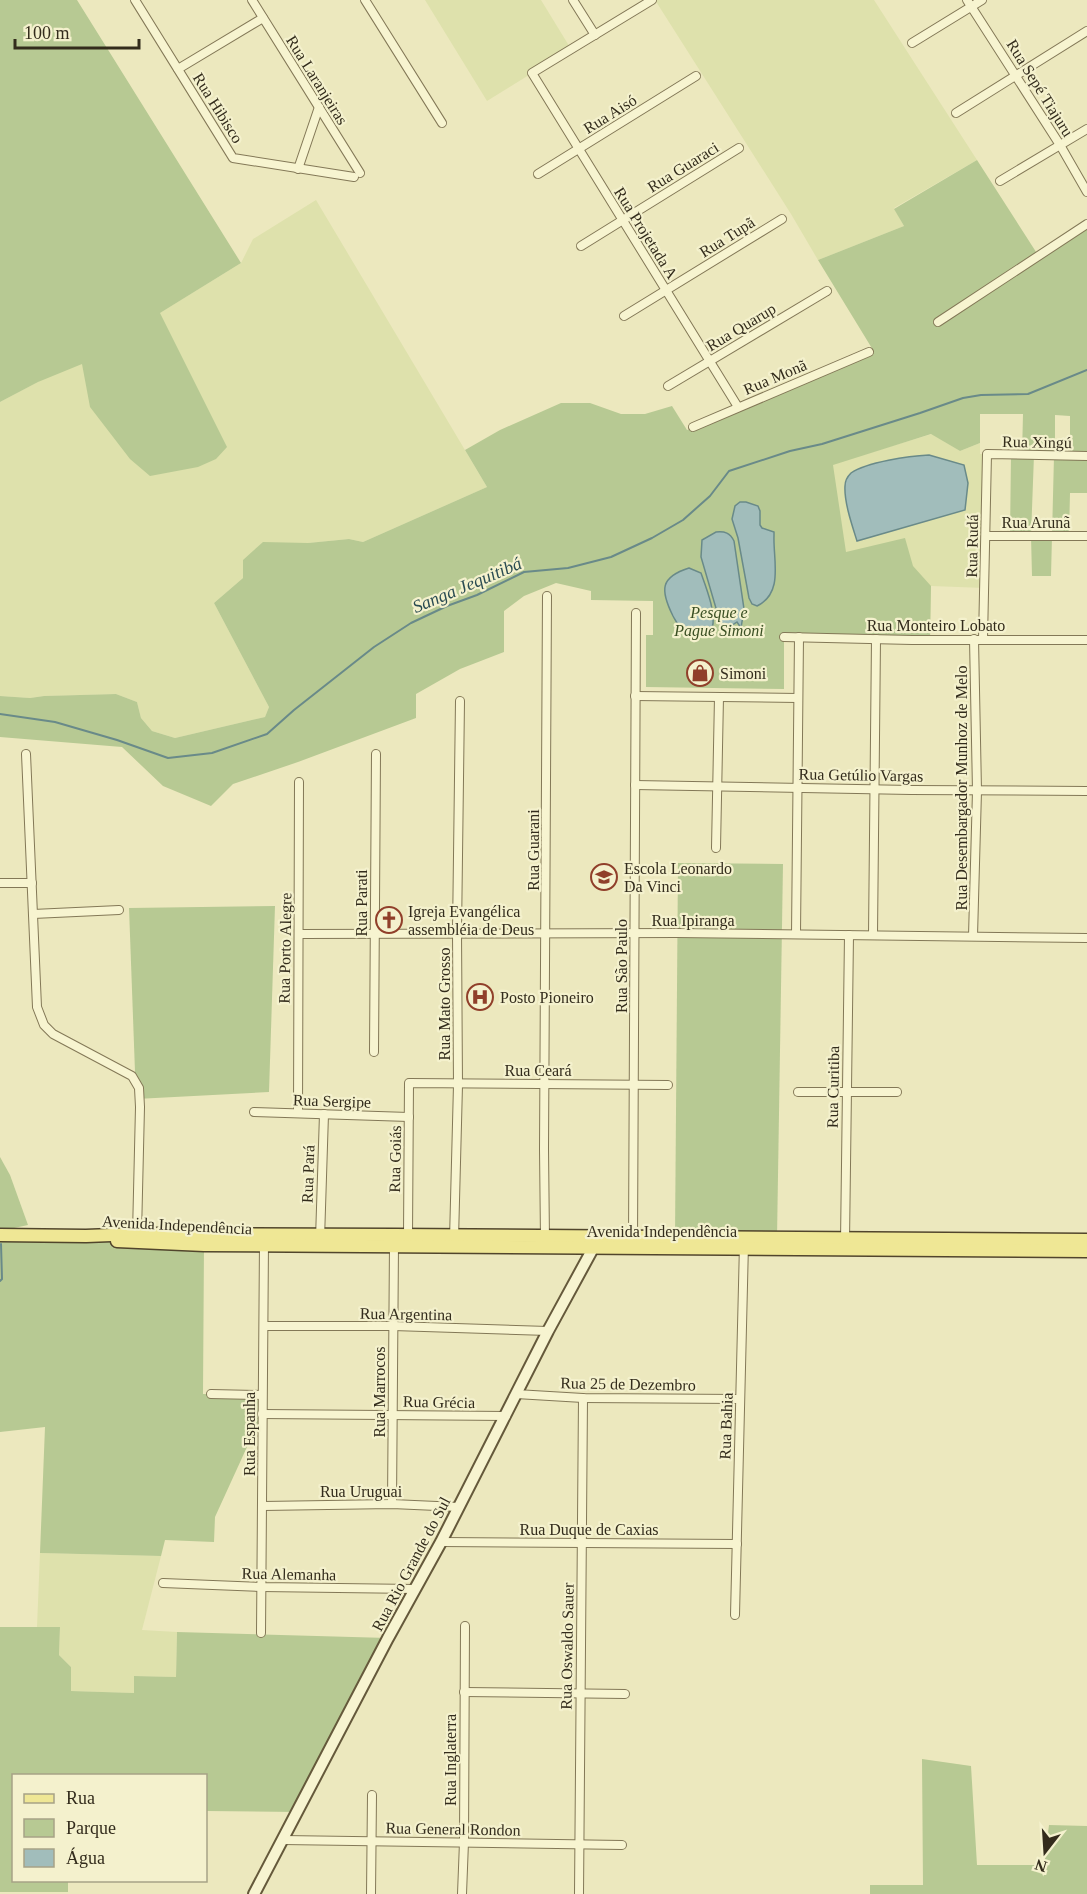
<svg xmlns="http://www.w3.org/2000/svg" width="1087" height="1894" viewBox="0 0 1087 1894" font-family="'Times New Roman',serif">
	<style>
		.farmland { fill: #dee1ac }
		.green { fill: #b7c993; fill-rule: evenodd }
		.water { fill: #a1bdbb; stroke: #698a89; stroke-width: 1.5 }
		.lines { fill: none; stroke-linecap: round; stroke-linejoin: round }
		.stream { stroke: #698a89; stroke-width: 2 }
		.street-casing { stroke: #837857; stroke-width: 10 }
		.secondary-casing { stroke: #65593b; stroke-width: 14 }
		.primary-casing { stroke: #51452c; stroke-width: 15 }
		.street { stroke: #f7f4d0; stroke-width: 8 }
		.secondary { stroke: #f7f4d0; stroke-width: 10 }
		.primary { stroke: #efe795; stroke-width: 12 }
		.labels { text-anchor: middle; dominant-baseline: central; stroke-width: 4.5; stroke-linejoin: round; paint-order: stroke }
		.street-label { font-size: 16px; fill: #332c1c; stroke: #f4f1cd }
		.park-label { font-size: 16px; font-style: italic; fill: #3a4f23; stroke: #f4f1cd }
		.poi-label { font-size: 16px; fill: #332c1c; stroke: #f4f1cd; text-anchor: start }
		.water-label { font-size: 18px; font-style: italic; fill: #2b4c52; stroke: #f4f1cd }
	</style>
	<rect width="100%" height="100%" fill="#ece8be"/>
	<g class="farmland">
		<path d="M425,0H541L571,49L487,101Z"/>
		<path d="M655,0H874L977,160L894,208L904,226L818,260L791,214Z"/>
		<path d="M316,200L487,487L363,542L349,539L308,543L243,578L214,603L269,707L265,717L175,738L152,731L141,718L137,702L116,694L44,696L30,698L0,696V402L111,343L241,263L253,239Z"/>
		<path d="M932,434L960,451L980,443V454H987L985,588L931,586L930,640H912L789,477Z"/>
		<path d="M40,1553L161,1556L142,1630L177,1632L176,1677L134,1676V1693L71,1691V1667L59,1655L60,1627H37Z"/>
	</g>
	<g class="green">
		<path d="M0,0H77L241,263L160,313L227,447L216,459L198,467L150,476L130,459L90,407L82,364L38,382L0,402Z"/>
		<path d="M977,160L1038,255L1087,224V493H1070L1069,536H1052L1051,576H1032L1031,536H1010L1011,455H1022L1023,414H980V443L960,451L931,434L833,465L846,552L905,538L913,566L931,586L930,640L784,637V689L646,687V635H653V601L591,600V591L556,583L524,596L504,611V652L460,669L416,694V718L298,762L233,784L211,806L163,786L122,747L0,737V696L30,698L44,696L116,694L137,702L141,718L152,731L175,738L265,717L269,707L214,603L243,578V560L263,542L308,543L349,539L363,542L487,487L465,450L500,430L561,403H590L621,414H645L672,406L687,430L873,350L818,260L904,226L894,209ZM1055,415L1070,416V455H1055ZM1034,455L1054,456L1052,536H1031Z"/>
		<path d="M678,863L783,864L777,1238L675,1237Z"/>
		<path d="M275,906L269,1092L136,1099L129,908Z"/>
		<path d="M0,1157L10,1175L28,1225L0,1231Z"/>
		<path d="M0,1235L204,1245L203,1394L262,1395V1414L215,1517L214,1542L165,1540L161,1556L40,1553L45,1427L0,1432Z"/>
		<path d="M0,1627H60L59,1655L71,1667V1691L134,1693V1676L176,1677L177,1632L388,1638L298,1812L206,1811V1776H14V1880L68,1881V1892H0Z"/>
		<path d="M922,1759L971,1766L977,1865H1044L1049,1825L1087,1826V1894H870V1885H923Z"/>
	</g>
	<g class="water">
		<path d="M929,455L964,465L968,483L965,510L857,541C852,525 844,502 845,486C845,481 848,476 851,473C867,462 909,456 929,455Z"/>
		<path d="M740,502H746L758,506L760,511V525L762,528L774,532V536C773,560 784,593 757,606L752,604L749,598L738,538L732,519L735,506Z"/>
		<path d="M716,532C725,531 730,533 734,541L744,609L741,628L737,622L731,626L735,632L724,628L720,622L701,557L702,540Z"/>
		<path d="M689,568L701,573C706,587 717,615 712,628L692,635H687C680,630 677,623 673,616C660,590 660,577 689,568Z"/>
	</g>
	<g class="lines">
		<g class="stream">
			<path d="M0,714L55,722L117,740L168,758L212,753L267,734L294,710L374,647L411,623L447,606L477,595L524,572L568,568L611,557L652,538L683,520L710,496L729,471L790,451L822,444L920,413L963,398L981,395L1028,394L1087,370"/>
			<path d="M0,1281L2,1279L1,1244"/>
		</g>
		<defs>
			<g id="street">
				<path d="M135,0L233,158L354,177"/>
				<path d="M252,0L360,173"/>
				<path d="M365,0L442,123"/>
				<path d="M573,0L595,35"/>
				<path d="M652,0L532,73L738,407"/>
				<path d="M967,0L1060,145L1087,192"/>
				<path d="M912,43L982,0"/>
				<path d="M178,69L263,18"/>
				<path d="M956,113L1087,31"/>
				<path d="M298,169L319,107"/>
				<path d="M538,174L696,76"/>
				<path d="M1000,181L1087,129"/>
				<path d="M581,246L739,148"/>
				<path d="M624,316L782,219"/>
				<path d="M938,322L1087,224"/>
				<path d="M668,386L827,291"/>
				<path d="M693,427L869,352"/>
				<path d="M986,536H1087"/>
				<path d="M784,637L912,640H1087"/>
				<path d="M983,639L987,454L1087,456"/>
				<path d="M635,696L798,698"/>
				<path d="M26,754L37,1007L44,1025L53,1034L132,1076L139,1088L140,1107L137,1234"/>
				<path d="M635,785L911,790L1087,791"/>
				<path d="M716,848L719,697"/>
				<path d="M0,883H32"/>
				<path d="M33,914L119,910"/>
				<path d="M299,934L677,933L1087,938"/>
				<path d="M796,934L799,637"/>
				<path d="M873,935L876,639"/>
				<path d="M973,936L977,791L974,639"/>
				<path d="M374,1052L376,754"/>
				<path d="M798,1092H897"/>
				<path d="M254,1112L409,1117"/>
				<path d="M298,1113L299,782"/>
				<path d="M408,1235L409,1083L668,1085"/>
				<path d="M320,1239L324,1114"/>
				<path d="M454,1239L458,1085L457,933L460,701"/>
				<path d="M545,1240L544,1149L547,596"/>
				<path d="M633,1241L636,613"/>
				<path d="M845,1242L849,935"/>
				<path d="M264,1326H393L548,1331"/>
				<path d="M211,1394L262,1395"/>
				<path d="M516,1394L583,1398L740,1399"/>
				<path d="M262,1414L506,1416"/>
				<path d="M392,1504L394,1244"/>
				<path d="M263,1506L392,1504L459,1507"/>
				<path d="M441,1542L737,1544"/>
				<path d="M163,1583L262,1587L415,1589"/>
				<path d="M735,1615L744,1244"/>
				<path d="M261,1633L264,1242"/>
				<path d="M464,1692L625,1694"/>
				<path d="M283,1840L622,1845"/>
				<path d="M371,1894L372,1795"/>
				<path d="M462,1894L464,1842L465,1626"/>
				<path d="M579,1894L583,1398"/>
			</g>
			<path id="secondary" d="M254,1894L388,1638L441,1542L548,1331L597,1241"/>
			<g id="primary">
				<path d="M0,1235L86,1236L137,1234L394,1235L1087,1240"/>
				<path d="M117,1241L204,1245L1087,1251"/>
			</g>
		</defs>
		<use href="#street" class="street-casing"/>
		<use href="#secondary" class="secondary-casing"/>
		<use href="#primary" class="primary-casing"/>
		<use href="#street" class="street"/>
		<use href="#secondary" class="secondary"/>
		<use href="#primary" class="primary"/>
	</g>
	<defs>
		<symbol id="shop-ring" viewBox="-11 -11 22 22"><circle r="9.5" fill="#f4f1cd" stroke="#903f2a" stroke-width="1.5"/><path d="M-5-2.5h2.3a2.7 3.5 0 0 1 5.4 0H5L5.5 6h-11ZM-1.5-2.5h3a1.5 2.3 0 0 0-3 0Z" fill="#903f2a"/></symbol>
		<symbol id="school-ring" viewBox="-11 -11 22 22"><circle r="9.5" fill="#f4f1cd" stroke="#903f2a" stroke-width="1.5"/><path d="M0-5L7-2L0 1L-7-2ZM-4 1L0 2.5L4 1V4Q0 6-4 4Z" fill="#903f2a"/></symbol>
		<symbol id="church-ring" viewBox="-11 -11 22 22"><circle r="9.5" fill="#f4f1cd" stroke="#903f2a" stroke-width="1.5"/><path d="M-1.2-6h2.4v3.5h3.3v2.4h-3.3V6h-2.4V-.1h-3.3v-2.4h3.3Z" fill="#903f2a"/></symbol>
		<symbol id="hospital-ring" viewBox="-11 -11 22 22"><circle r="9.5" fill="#f4f1cd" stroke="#903f2a" stroke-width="1.5"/><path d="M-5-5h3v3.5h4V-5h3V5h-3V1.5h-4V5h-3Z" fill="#903f2a"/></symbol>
	</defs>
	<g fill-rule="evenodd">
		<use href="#shop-ring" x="685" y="658" width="30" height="30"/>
		<use href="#school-ring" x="589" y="862" width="30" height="30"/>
		<use href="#church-ring" x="374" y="905" width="30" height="30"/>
		<use href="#hospital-ring" x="465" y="982" width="30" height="30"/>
	</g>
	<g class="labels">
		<g class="street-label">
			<text transform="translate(317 80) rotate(58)">Rua Laranjeiras</text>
			<text transform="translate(1040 88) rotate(58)">Rua Sepé Tiajuru</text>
			<text transform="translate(218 108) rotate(58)">Rua Hibisco</text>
			<text transform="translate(610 114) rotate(-32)">Rua Aisó</text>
			<text transform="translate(683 167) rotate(-32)">Rua Guaraci</text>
			<text transform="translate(646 233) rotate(58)">Rua Projetada A</text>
			<text transform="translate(727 237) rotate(-32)">Rua Tupã</text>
			<text transform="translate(741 327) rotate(-31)">Rua Quarup</text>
			<text transform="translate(775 377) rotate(-23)">Rua Monã</text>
			<text transform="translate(1037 442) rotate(1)">Rua Xingú</text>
			<text x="1036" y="522">Rua Arunã</text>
			<text transform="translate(972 546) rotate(-89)">Rua Rudá</text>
			<text x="936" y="625">Rua Monteiro Lobato</text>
			<text transform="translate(861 775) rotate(1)">Rua Getúlio Vargas</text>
			<text transform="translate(961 788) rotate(-90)">Rua Desembargador Munhoz de Melo</text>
			<text transform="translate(533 850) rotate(-90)">Rua Guarani</text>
			<text transform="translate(361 903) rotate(-90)">Rua Parati</text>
			<text x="693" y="920">Rua Ipiranga</text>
			<text transform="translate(285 948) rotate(-89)">Rua Porto Alegre</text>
			<text transform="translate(621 966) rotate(-90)">Rua São Paulo</text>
			<text transform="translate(444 1004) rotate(-90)">Rua Mato Grosso</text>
			<text x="538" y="1070">Rua Ceará</text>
			<text transform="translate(833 1087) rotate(-89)">Rua Curitiba</text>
			<text transform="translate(332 1101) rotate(2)">Rua Sergipe</text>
			<text transform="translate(395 1159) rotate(-89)">Rua Goiás</text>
			<text transform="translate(308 1174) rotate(-88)">Rua Pará</text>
			<text transform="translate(177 1225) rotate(3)">Avenida Independência</text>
			<text x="662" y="1231">Avenida Independência</text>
			<text transform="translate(406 1314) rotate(1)">Rua Argentina</text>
			<text transform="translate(628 1384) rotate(1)">Rua 25 de Dezembro</text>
			<text transform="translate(379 1392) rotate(-90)">Rua Marrocos</text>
			<text transform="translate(439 1402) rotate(1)">Rua Grécia</text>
			<text transform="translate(726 1426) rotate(-88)">Rua Bahia</text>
			<text transform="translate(249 1434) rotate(-90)">Rua Espanha</text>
			<text x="361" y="1491">Rua Uruguai</text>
			<text x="589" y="1529">Rua Duque de Caxias</text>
			<text transform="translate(411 1564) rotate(-62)">Rua Rio Grande do Sul</text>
			<text transform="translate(289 1574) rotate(1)">Rua Alemanha</text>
			<text transform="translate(567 1646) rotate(-89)">Rua Oswaldo Sauer</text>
			<text transform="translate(450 1760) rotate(-90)">Rua Inglaterra</text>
			<text transform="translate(453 1829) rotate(1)">Rua General Rondon</text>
		</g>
		<g class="park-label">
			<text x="719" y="612">Pesque e<tspan x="719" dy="18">Pague Simoni</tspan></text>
		</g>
		<g class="poi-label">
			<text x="720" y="673">Simoni</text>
			<text x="624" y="868">Escola Leonardo<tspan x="624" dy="18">Da Vinci</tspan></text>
			<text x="408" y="911">Igreja Evangélica<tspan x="408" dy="18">assembléia de Deus</tspan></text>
			<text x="500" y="997">Posto Pioneiro</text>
		</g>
		<g class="water-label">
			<text transform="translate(467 585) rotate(-23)">Sanga Jequitibá</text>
		</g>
	</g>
	<rect x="12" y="1774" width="195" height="108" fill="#f4f1cd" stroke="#a7a286" stroke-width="1.5"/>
	<rect x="24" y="1794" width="30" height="9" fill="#efe795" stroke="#a7a286" stroke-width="1.5"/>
	<text x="66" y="1804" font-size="18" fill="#332c1c">Rua</text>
	<rect x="24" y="1819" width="30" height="18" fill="#b7c993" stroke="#a7a286" stroke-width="1.5"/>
	<text x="66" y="1834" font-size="18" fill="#332c1c">Parque</text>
	<rect x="24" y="1849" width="30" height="18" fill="#a1bdbb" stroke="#a7a286" stroke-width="1.5"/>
	<text x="66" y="1864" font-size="18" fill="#332c1c">Água</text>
	<g transform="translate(1045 1852) rotate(197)" stroke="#f4f1cd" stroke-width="4.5" paint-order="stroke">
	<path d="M0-4.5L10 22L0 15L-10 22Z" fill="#332c1c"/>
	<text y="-9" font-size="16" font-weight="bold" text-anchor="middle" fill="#332c1c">N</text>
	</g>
	<path d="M15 39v9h124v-9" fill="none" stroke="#332c1c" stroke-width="3"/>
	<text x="24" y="39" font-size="18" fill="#332c1c" stroke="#f4f1cd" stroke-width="4.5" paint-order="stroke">100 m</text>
</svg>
